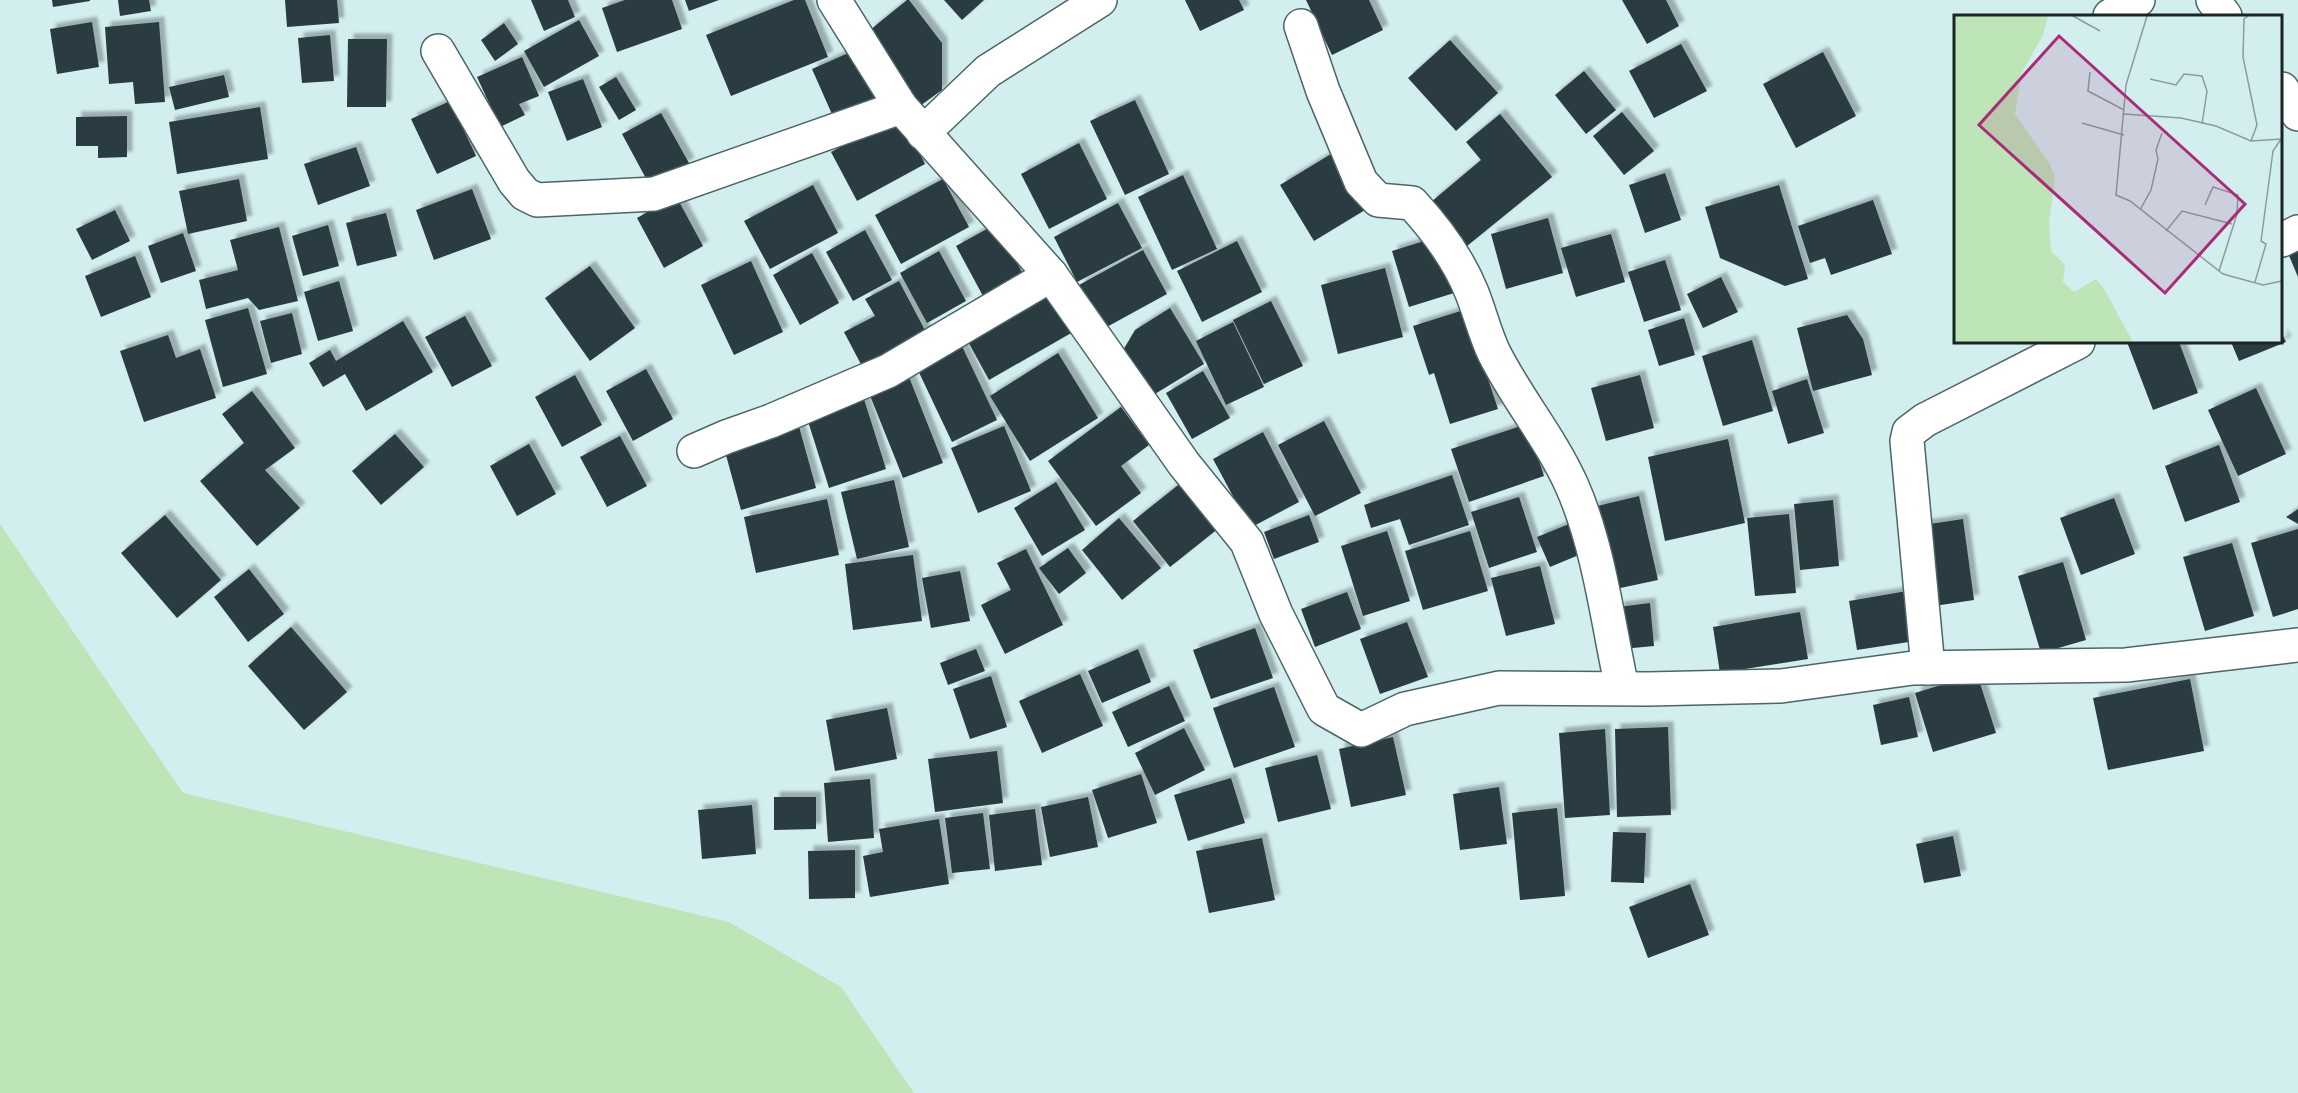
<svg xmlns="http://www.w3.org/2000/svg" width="2298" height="1093" viewBox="0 0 2298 1093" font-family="'Fira Sans',sans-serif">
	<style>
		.green { fill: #bde5b7 }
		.building { fill: #293a43; filter: url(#shadow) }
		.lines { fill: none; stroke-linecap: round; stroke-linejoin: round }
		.minor-casing { stroke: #4e6566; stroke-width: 36 }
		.minor { stroke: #fff; stroke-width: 33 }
		.inset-road { fill: none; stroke: #899d9e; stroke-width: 1.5 }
		.view { fill: #ab2b79; fill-opacity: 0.15; stroke: #ab2b79; stroke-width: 3 }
		.inset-edge { fill: none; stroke: #1a2425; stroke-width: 3 }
	</style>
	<defs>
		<filter id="shadow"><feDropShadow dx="5.5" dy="-5.5" stdDeviation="1.5" flood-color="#0004"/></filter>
	</defs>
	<rect width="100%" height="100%" fill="#d3eeef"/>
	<path class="green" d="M0,524L183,793L729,922L841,987L914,1093H0Z"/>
	<g class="building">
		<path d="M52,0H90V1L53,7Z"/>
		<path d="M118,0H149L151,11L120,16Z"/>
		<path d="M285,0H337L339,23L287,27Z"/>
		<path d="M531,0H568L575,17L544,31Z"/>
		<path d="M625,0H672L682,29L617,52L602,8Z"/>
		<path d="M685,0H719L689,11Z"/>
		<path d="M794,0H805L828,57L731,96L706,35Z"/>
		<path d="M907,0H909L942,43V90L917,108L870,30Z"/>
		<path d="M944,0H984L962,20Z"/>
		<path d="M1185,0H1239L1244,10L1200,31Z"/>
		<path d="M1306,0H1369L1383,30L1332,55Z"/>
		<path d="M1622,0H1666L1679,26L1647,44Z"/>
		<path d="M579,20L599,56L544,87L524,51Z"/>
		<path d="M92,22L99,67L57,74L50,29Z"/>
		<path d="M159,22L165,102L135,104L133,82L109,84L105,27Z"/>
		<path d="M504,23L518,44L495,61L481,40Z"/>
		<path d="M330,35L334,81L302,83L298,38Z"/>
		<path d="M348,39H387L386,107H347Z"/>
		<path d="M1450,40L1498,93L1456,131L1408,78Z"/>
		<path d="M1681,44L1707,91L1654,118L1629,71Z"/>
		<path d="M853,51L877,103L835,121L812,69Z"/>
		<path d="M1823,52L1856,116L1796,148L1763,84Z"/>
		<path d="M522,57L539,96L519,104L525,115L500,127L477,77Z"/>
		<path d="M1584,71L1616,110L1586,134L1555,95Z"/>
		<path d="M224,75L229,97L175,110L169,87Z"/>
		<path d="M616,77L636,110L619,120L599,87Z"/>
		<path d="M583,79L602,127L567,141L548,92Z"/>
		<path d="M1135,100L1169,174L1125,195L1090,121Z"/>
		<path d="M450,101L476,156L437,174L411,119Z"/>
		<path d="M260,107L268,159L177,174L169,122Z"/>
		<path d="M1622,112L1654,151L1624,175L1593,136Z"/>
		<path d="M661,113L689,163L649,184L622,134Z"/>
		<path d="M1500,114L1552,177L1467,246L1431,202L1481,160L1466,142Z"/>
		<path d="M900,115L925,164L857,201L831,152Z"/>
		<path d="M127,116V157L98,158V146H76V117Z"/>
		<path d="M1079,143L1107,199L1049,229L1021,174Z"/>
		<path d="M356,147L370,186L318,205L304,164Z"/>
		<path d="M1331,154L1365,210L1314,241L1280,185Z"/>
		<path d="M1665,173L1681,220L1645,233L1629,185Z"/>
		<path d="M1183,175L1217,249L1172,270L1138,197Z"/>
		<path d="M239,179L247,221L188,234L179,191Z"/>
		<path d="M943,179L969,227L901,264L875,215Z"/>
		<path d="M813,185L838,233L770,269L744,221Z"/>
		<path d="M1779,185L1808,279L1785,286L1720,258L1705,207Z"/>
		<path d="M472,189L491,239L434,260L416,210Z"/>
		<path d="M676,196L703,246L664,268L637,218Z"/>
		<path d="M1873,200L1892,254L1831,275L1825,258L1810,263L1798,226Z"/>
		<path d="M1118,203L1142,248L1077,282L1054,237Z"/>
		<path d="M115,210L130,241L92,260L76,229Z"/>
		<path d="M386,213L397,256L357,266L346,223Z"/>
		<path d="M1548,218L1563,273L1506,289L1491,234Z"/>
		<path d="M996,224L1023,274L983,296L956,246Z"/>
		<path d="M328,225L339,266L303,276L292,236Z"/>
		<path d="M279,227L298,301L259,310L248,298L206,309L199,280L238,270L230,240Z"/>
		<path d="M865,230L892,280L853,301L826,252Z"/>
		<path d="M183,233L196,271L161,283L148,246Z"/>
		<path d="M1611,234L1625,282L1576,297L1561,248Z"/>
		<path d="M1437,237L1454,293L1409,307L1392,251Z"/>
		<path d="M2298,240V277L2285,246Z"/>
		<path d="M1237,241L1262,292L1202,322L1177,271Z"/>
		<path d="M1143,250L1167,294L1103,329L1079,285Z"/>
		<path d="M939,251L966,301L927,323L900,273Z"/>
		<path d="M812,253L839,303L800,325L773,275Z"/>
		<path d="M135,256L151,297L101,317L85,276Z"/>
		<path d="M1665,260L1681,310L1644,322L1628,272Z"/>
		<path d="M751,261L783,332L734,355L701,285Z"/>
		<path d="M590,266L635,328L590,361L545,298Z"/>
		<path d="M1385,268L1403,337L1338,354L1321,285Z"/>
		<path d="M1721,277L1738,312L1703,328L1687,294Z"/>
		<path d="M339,281L353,331L318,341L304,292Z"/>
		<path d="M899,281L928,336L864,370L844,332L875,316L865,299Z"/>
		<path d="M1048,288L1073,332L989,380L965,336Z"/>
		<path d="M1271,301L1303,366L1264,384L1233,320Z"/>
		<path d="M248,308L267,374L223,387L205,320Z"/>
		<path d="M1170,308L1204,364L1145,400L1119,357L1135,330Z"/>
		<path d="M1470,308L1481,358L1498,409L1450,424L1434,373L1429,375L1413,326Z"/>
		<path d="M292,313L302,354L271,363L260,321Z"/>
		<path d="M1847,315L1863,339L1872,375L1813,391L1797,328Z"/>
		<path d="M465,316L492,366L452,387L425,337Z"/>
		<path d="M1684,318L1695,355L1659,366L1648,330Z"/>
		<path d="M403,321L433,372L366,411L345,374L323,387L309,363L330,350L336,361Z"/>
		<path d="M1233,322L1264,387L1226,405L1196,341Z"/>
		<path d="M2282,334L2286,342L2239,361L2231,342H2282Z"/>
		<path d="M168,335L176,358L200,349L216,398L144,422L120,351Z"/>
		<path d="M1752,340L1773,411L1723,426L1702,356Z"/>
		<path d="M960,342L997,420L952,442L915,364Z"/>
		<path d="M2127,342H2179L2198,393L2153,410Z"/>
		<path d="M1058,353L1098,418L1030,461L990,396Z"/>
		<path d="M646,369L673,419L633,441L606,391Z"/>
		<path d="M1203,371L1230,418L1192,439L1166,393Z"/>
		<path d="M907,372L943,463L903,478L867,388Z"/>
		<path d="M575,375L602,425L562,447L535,397Z"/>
		<path d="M1640,375L1654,428L1606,441L1591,388Z"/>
		<path d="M1807,379L1824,433L1788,444L1772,391Z"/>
		<path d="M2256,388L2286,454L2238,476L2208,410Z"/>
		<path d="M252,391L295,448L265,470L300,508L257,546L200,481L244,443L222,414Z"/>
		<path d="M864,399L886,469L829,488L807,418Z"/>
		<path d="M1121,407L1149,445L1121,466L1141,493L1096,526L1048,461Z"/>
		<path d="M1324,421L1361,493L1315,516L1278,445Z"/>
		<path d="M798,423L816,488L741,510L723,444Z"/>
		<path d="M1527,424L1544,476L1469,502L1451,449Z"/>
		<path d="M1004,426L1031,491L978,513L951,448Z"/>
		<path d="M1263,432L1299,502L1250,528L1213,459Z"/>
		<path d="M395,434L424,467L381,505L352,471Z"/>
		<path d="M620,436L647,486L607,507L580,457Z"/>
		<path d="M1728,439L1745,523L1665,541L1648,457Z"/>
		<path d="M529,444L556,494L517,516L490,466Z"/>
		<path d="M2219,445L2240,502L2185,522L2165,466Z"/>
		<path d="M1452,475L1469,525L1409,545L1400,519L1371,528L1364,505Z"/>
		<path d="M1187,478L1224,524L1170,567L1133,521Z"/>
		<path d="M894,480L909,547L857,559L841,492Z"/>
		<path d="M1056,482L1085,530L1042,556L1014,508Z"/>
		<path d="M1639,496L1658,580L1611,590L1593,507Z"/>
		<path d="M1519,497L1537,552L1489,568L1471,512Z"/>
		<path d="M2114,498L2135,554L2081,575L2060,518Z"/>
		<path d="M827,499L839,555L756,573L744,517Z"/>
		<path d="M1833,500L1839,566L1800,570L1794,504Z"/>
		<path d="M2298,509V524L2286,517Z"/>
		<path d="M1789,514L1796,593L1755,596L1747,518Z"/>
		<path d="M165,515L221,580L177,618L121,553Z"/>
		<path d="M1309,515L1319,542L1274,559L1264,532Z"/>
		<path d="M1119,518L1161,568L1122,600L1082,550Z"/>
		<path d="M1963,519L1974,600L1934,606L1923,525Z"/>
		<path d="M1574,522L1586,552L1550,567L1537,537Z"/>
		<path d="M2298,529V609L2273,617L2251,543Z"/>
		<path d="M1387,531L1410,601L1363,616L1341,546Z"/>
		<path d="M1470,531L1488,591L1423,610L1405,551Z"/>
		<path d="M2232,543L2254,616L2205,631L2183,557Z"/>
		<path d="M1068,548L1086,573L1059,594L1039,568Z"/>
		<path d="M1026,549L1063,625L1005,654L981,605L1011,590L997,563Z"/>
		<path d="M913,555L922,621L853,630L845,564Z"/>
		<path d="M2063,562L2086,640L2041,653L2018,576Z"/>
		<path d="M1540,566L1555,624L1506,636L1491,578Z"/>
		<path d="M249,569L284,614L248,642L214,597Z"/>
		<path d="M960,571L970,621L931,628L922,578Z"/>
		<path d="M1907,591L1915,641L1857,650L1849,601Z"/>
		<path d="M1347,592L1361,629L1315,647L1301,609Z"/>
		<path d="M1650,603L1654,646L1622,649L1618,607Z"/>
		<path d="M1800,612L1808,659L1720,673L1713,627Z"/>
		<path d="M1407,622L1428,677L1380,694L1360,639Z"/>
		<path d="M291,627L347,692L304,730L248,666Z"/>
		<path d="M1255,628L1273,678L1211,699L1193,650Z"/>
		<path d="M976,649L985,671L948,685L940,663Z"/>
		<path d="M1138,649L1151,682L1102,703L1088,671Z"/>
		<path d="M1080,674L1103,726L1042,753L1019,701Z"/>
		<path d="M1977,674L1996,733L1933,752L1915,693Z"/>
		<path d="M991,676L1007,727L970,739L953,689Z"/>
		<path d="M2190,679L2204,751L2108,770L2093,698Z"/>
		<path d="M1169,686L1185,721L1128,747L1112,712Z"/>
		<path d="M1274,687L1295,747L1234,768L1213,708Z"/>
		<path d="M1909,697L1918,737L1881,745L1873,705Z"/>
		<path d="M887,708L897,759L835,771L826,720Z"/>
		<path d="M1668,727L1671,815L1617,817L1615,729Z"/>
		<path d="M1184,728L1205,770L1155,795L1135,753Z"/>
		<path d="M1605,729L1610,815L1565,818L1559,733Z"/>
		<path d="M1393,737L1406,795L1351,807L1339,749Z"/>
		<path d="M997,751L1003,803L935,812L928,759Z"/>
		<path d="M1317,755L1331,809L1278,822L1265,768Z"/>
		<path d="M1141,774L1157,823L1108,838L1092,790Z"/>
		<path d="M1231,778L1245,823L1188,841L1174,795Z"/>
		<path d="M870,779L874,838L828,842L824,783Z"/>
		<path d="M1499,787L1507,844L1460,850L1453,794Z"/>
		<path d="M774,797H816V829L774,830Z"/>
		<path d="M1088,797L1098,847L1050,857L1041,807Z"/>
		<path d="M752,805L756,854L702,859L698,810Z"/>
		<path d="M1557,808L1565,896L1520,900L1512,813Z"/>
		<path d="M1035,809L1042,865L995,871L989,815Z"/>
		<path d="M983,813L990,869L952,873L945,818Z"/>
		<path d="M939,819L949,884L870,897L863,856L883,852L879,829Z"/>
		<path d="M1613,832L1646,833L1644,883L1611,882Z"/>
		<path d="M1953,836L1961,876L1924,883L1916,844Z"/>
		<path d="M1262,838L1275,900L1209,913L1196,851Z"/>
		<path d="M855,850V898L809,899L808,851Z"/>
		<path d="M1690,884L1709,935L1648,958L1629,907Z"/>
	</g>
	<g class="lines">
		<defs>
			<g id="minor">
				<path d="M834,0L901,107L1051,275L1184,464L1247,542L1276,614L1324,709L1361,730L1405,709L1499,688L1648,689L1781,686L1913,668L2126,665L2298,645"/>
				<path d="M2213,0L2225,16"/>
				<path d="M2110,16L2138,0"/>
				<path d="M1301,26L1323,91L1361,182L1378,200L1412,203C1437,230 1458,258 1472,293C1480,313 1485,334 1494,353C1517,399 1551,439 1572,486C1599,547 1608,623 1622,688"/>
				<path d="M438,51L514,181L525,194L537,200L654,194L901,107"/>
				<path d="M2282,89L2298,114"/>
				<path d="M923,133L988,71L1100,0"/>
				<path d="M2282,240L2298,232"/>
				<path d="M694,451L726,437L771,421L888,371L1051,275"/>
				<path d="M1928,668L1907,441L1909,432L1925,420L2078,342"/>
			</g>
		</defs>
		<use href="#minor" class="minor-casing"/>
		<use href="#minor" class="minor"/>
	</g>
	<g transform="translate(1954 15)">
		<rect width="328" height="328" fill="#d3eeef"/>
		<path d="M0,1H94L89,20L67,59L61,99L96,149L101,163L95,207L97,236L111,250L109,267L120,277L142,264L149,272L179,327H0Z" fill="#bde5b7"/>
		<path class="inset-road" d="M119,1L146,16M193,1L172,70L162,180L176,186L269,259L309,270L328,266M294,1L290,4L289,42L303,110L297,126M136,57L134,76L170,95M196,64L222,70L230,59L248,61L253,76L248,109M170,99L227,103L262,111L297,126L328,124M128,108L170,120M251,190L259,172L284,180L283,199L265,256M186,195L197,175L204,144L202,135L208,118M212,216L228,196L278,209M301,267L312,229L307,226L319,136L327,124"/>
		<path class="view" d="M105,21L291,189L211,278L25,110Z"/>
		<rect width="328" height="328" class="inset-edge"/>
	</g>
</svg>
